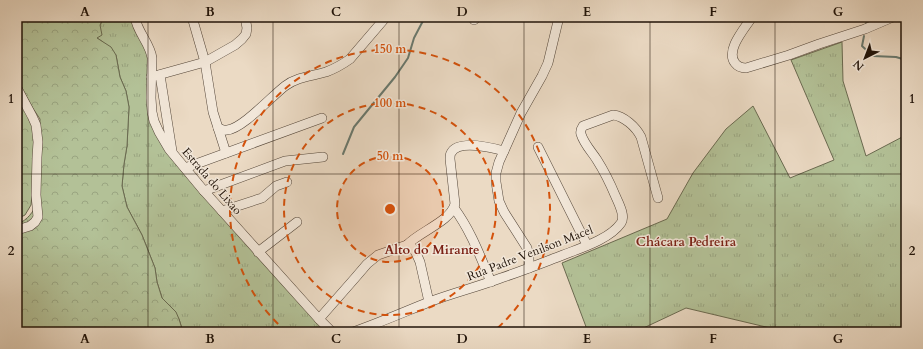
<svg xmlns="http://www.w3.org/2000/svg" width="923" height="349" viewBox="0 0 923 349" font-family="Cardo,serif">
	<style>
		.grass { fill: url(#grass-tufts); stroke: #6a6a50 }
		.forest { fill: url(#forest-crowns); stroke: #6a6a50 }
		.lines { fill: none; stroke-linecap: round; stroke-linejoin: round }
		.stream { stroke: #69786d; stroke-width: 2 }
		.minor-casing { stroke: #534538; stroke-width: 10 }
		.minor { stroke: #f2e7d9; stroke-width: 9 }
		.grid { fill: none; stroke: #201309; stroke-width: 1; stroke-opacity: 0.55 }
		.ring { fill: none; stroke: #d4520c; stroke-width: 2; stroke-dasharray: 7 5 }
		.labels { text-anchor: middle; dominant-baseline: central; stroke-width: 3; stroke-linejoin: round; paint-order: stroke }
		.street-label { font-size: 12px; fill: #201309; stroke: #f2e7d9 }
		.neighbourhood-label { font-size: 13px; font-weight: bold; fill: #7a1f14; stroke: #f2e7d9 }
		.centre { fill: #d4520c; stroke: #f2e7d9; stroke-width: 2 }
		.ring-label { font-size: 12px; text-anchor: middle; font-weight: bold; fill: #d4520c; stroke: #f2e7d9; stroke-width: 3; stroke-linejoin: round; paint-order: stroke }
		.neatline { fill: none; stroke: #201309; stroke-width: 1.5 }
		.grid-label { font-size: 13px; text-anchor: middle; font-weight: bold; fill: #201309 }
	</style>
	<defs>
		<pattern id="grass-tufts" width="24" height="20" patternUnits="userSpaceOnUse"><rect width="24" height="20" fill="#b3c197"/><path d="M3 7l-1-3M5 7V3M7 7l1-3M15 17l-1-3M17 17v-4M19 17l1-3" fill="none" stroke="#9aa581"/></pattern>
		<pattern id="forest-crowns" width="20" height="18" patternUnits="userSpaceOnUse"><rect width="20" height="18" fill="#b3c197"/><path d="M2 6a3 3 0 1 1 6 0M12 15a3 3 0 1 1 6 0" fill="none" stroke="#9aa581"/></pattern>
	</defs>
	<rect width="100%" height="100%" fill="#ebdac4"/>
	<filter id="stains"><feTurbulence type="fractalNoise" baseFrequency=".005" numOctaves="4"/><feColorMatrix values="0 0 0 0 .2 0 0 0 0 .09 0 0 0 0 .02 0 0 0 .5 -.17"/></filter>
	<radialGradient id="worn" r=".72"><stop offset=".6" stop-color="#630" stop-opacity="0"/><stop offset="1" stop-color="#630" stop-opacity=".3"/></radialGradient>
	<g class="grass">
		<path d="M104,17H131L148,52L156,134L327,332H183L179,319L162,298L157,282L155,268L142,235L127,207L122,186L124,164L127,146L129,107L126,91L120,77L116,55L103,42L97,38L100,25Z"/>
		<path d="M842,42L843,81L866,156L906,135V332H787L686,308L635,332H588L562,263L667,219L693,173L726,129L753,106L790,178L834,160L791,60Z"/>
	</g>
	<g class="forest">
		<path d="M17,17H104L100,25L102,35L97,38L111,47L116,55L120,77L126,91L129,107L127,146L124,164L122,186L127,207L142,235L155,268L157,282L162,298L176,312L179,319L183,332H17V225C29,218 32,214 38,201L40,119L32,107L17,79Z"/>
		<path d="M17,83L34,117L38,130L31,205L25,215L17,219Z"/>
	</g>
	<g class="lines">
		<g class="stream">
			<path d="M865,25L870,17"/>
			<path d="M864,36L862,46L873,56L896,57L906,60"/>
			<path d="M343,154L354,127L395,77L408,58L414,38L425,17"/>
			<path d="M899,332L906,324"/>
		</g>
		<defs>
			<g id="minor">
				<path d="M135,17C137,32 150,43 152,58L151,98L152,112L154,121L159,132L169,149L204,191L319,319L332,332"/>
				<path d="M192,17L205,62L213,112L226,153"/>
				<path d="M752,17C745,28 725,50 735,63C738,67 742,68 746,68L789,55L819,44L865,29L893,17"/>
				<path d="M474,20L477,17"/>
				<path d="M160,75L172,151"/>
				<path d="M151,77L205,62L235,45L242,39L246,34L247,28L245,17"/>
				<path d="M17,88L32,116L36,125L38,142L37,157L36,195L38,217L35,222L30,226L17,230"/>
				<path d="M218,128C221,129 224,131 227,130C242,129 272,96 285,86C297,77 312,76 326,72C334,69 343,64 350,59L386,17"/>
				<path d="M538,147L587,245"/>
				<path d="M185,168L322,118"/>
				<path d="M204,191L285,161L323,157"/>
				<path d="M454,208C471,231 480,256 491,282"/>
				<path d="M222,211L262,198L276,186L287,182"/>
				<path d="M407,245C420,231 450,222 455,204L450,159C450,158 450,154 451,153C458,139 493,148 504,151"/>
				<path d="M258,252L297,222"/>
				<path d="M529,268V255L527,248L504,212L499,201L496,182V173L499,162L521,113L542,76L548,63L559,17"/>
				<path d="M319,319L355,278L367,264L378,255L407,245L413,248L416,253L420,262L429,302"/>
				<path d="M353,332C379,323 404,312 429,302C453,293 477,287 501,278C522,271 542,263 563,255C581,248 610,239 621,223C626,216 618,202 615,195C610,183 604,171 597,160C592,152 584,144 581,134C580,131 581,129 583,126L613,115C624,116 636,127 641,137L658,198"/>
			</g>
		</defs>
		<use href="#minor" class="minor-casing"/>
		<use href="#minor" class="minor"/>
	</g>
	<path class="grid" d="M148,17V332M273,17V332M399,17V332M524,17V332M650,17V332M775,17V332M17,174H906"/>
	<circle cx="390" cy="209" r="53" fill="#d4520c" fill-opacity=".12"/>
	<g class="ring">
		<circle cx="390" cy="209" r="53"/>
		<circle cx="390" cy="209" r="106"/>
		<path d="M287 332A160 160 0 1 1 493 332"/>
	</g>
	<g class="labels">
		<g class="street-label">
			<text transform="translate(212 181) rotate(49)">Estrada do Lixao</text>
			<text transform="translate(530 253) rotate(-21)">Rua Padre Venilson Macel</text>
		</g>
		<g class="neighbourhood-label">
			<text x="686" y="242">Chácara Pedreira</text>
			<text x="432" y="250">Alto do Mirante</text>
		</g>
	</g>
	<circle cx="390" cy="209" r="6" class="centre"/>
	<g class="ring-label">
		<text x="390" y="53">150 m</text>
		<text x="390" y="107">100 m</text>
		<text x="390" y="160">50 m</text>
	</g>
	<rect width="923" height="349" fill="none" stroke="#ebdac4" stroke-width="44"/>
	<g transform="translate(865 58) rotate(222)" stroke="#f2e7d9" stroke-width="3" paint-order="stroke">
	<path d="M0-3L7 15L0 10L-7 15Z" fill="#201309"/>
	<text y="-6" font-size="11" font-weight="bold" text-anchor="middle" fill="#201309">N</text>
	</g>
	<rect x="22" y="22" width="879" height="305" class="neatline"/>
	<g class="grid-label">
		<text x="85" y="16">A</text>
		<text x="210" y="16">B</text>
		<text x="336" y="16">C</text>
		<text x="462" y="16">D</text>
		<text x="587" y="16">E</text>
		<text x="713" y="16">F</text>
		<text x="838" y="16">G</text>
		<text x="11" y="103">1</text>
		<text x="912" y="103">1</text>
		<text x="11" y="255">2</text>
		<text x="912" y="255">2</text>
		<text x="85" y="343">A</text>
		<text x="210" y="343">B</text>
		<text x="336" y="343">C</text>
		<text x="462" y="343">D</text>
		<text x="587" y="343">E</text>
		<text x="713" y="343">F</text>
		<text x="838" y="343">G</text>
	</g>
	<rect width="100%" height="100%" filter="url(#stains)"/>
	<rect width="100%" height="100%" fill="url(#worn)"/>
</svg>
